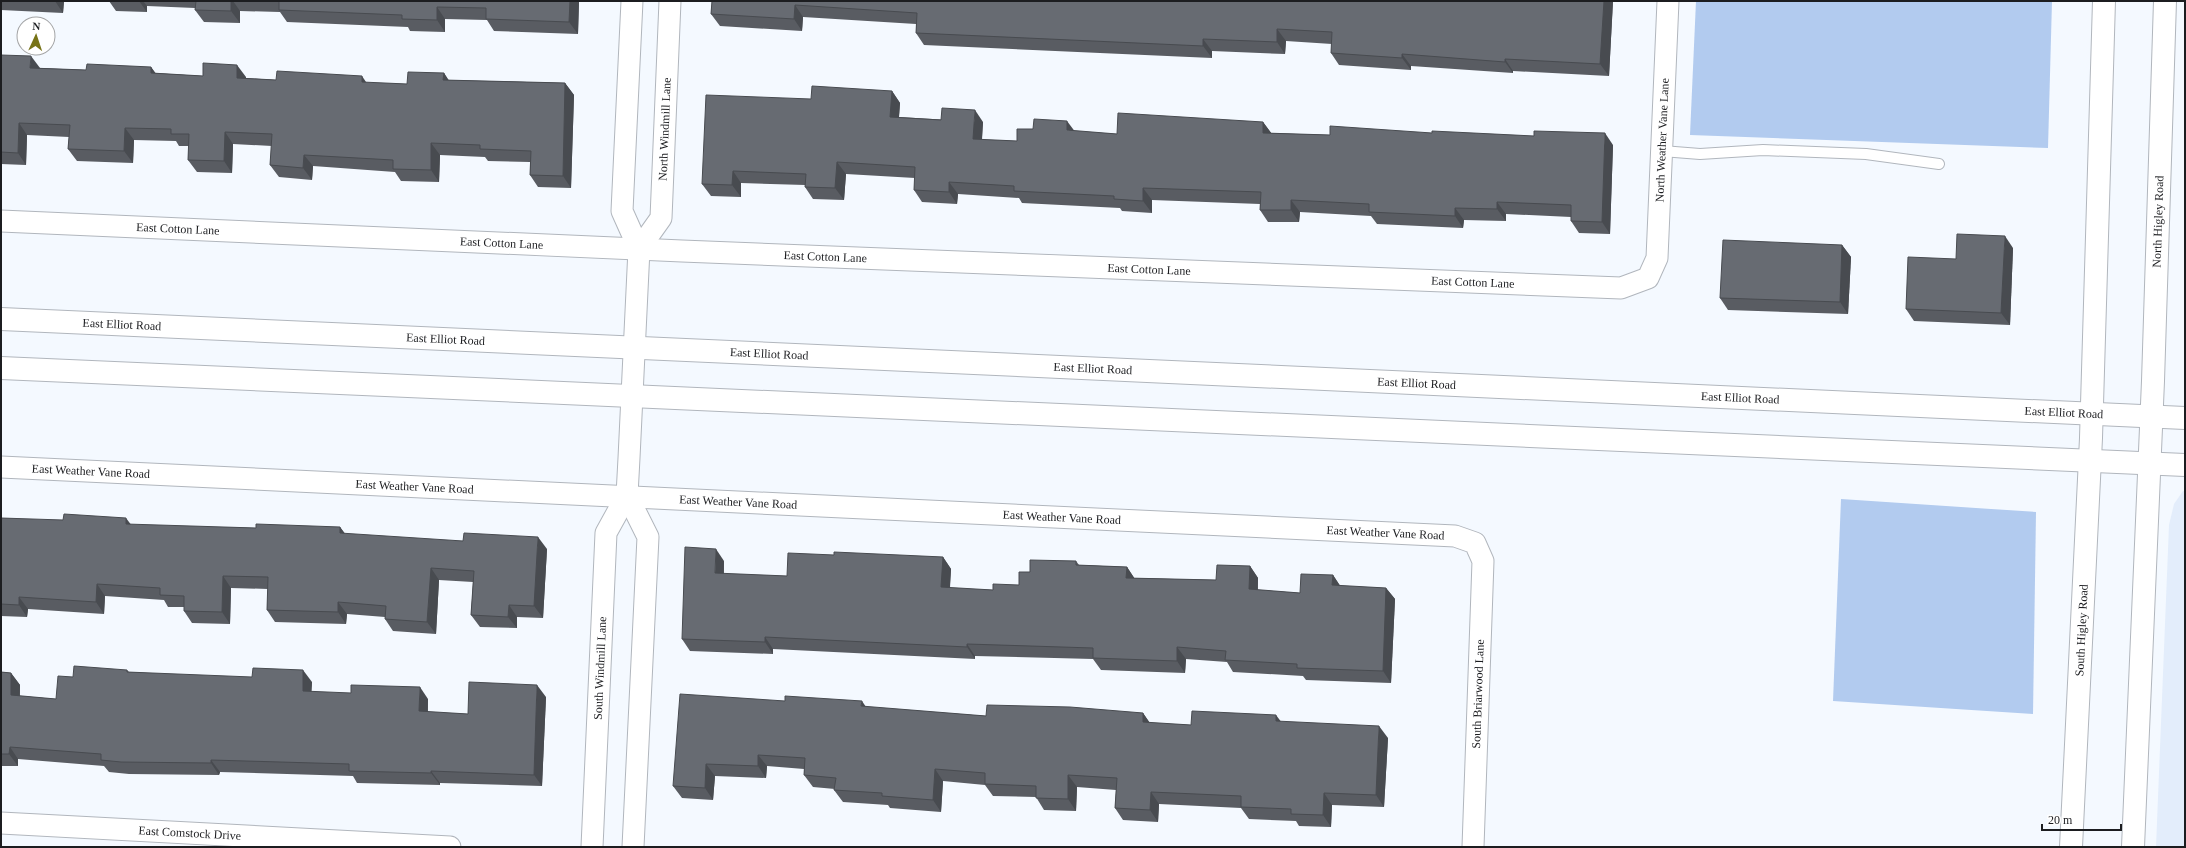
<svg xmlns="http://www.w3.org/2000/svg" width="2186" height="848" viewBox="0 0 2186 848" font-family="Georgia,serif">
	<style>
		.built { fill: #e3edfb }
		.green { fill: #b2cbef }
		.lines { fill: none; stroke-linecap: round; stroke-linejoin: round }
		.service-casing { stroke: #b1b6bd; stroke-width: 12 }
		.minor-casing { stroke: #b1b6bd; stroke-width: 23 }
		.secondary-casing { stroke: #b1b6bd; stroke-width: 24 }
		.service { stroke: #fff; stroke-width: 10 }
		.minor { stroke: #fff; stroke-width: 21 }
		.secondary { stroke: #fff; stroke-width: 22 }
		.wall { fill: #595c62 }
		.shaded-wall { fill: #484b50 }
		.building { fill: #676b72; stroke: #484b50 }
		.labels { text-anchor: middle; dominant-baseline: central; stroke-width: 3.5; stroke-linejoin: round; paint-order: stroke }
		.street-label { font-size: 12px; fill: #1c1d20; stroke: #fff }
	</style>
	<rect width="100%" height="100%" fill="#f4f9ff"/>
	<path class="built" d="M2183,491H2185V847H2156L2169,525L2174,504Z"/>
	<g class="green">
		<path d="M1696,1H2052L2048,148L1690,135Z"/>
		<path d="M1841,499L2036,512L2033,714L1833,701Z"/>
	</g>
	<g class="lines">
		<defs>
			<path id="service" d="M1662,151L1700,154L1763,150L1866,154L1939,164"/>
			<g id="minor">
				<path id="s1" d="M1,221L682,251L1621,288L1648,278L1657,258L1668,1"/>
				<path id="s2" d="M639,249L661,218L670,1"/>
				<path id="s3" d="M1,467L1455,536L1475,543L1483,561L1473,847"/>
				<path d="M627,495L648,537L633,847"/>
				<path id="s4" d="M1,823L450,847"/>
				<path id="s5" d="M592,847L606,533L627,495L629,458L639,249L622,211L632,1"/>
			</g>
			<g id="secondary">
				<path id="s6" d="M1,319L2185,418"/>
				<path d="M1,368L2185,465"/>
				<path id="s7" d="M2071,847L2091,438L2104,1"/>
				<path id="s8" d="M2133,847L2153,381L2165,1"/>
			</g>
		</defs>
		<use href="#service" class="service-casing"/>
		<use href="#minor" class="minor-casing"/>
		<use href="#secondary" class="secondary-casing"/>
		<use href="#service" class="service"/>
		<use href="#minor" class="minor"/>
		<use href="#secondary" class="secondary"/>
	</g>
	<g class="wall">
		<path d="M1,1H64L63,13L1,10Z"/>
		<path d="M109,1H579L578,34L494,31L487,20L445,19V32L410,31L408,27L287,22L280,12L240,11V23L204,22L195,10V8L147,6V12L116,11Z"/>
		<path d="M712,1H1613L1609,76L1513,71V73L1411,66V70L1339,65L1331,53L1332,44L1286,41L1285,54L1212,51V58L924,45L916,33V24L803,17L802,31L720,26L711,14Z"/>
		<path d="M1,55L40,68L86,70L151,67L155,73L203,76L246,77V78L276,80L407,84L444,73L448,80L565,83L574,95L571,188L538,187L530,175V162L488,161L485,157L440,155L439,182L401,181L395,172L313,166L312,180L279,177L270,165L272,146L233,144L232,173L197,172L188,160L189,146H179L176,141L134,140L133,163L77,161L68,149L69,137L27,135L26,165L1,164Z"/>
		<path d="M892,91L900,103L899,117L983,122L982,140L1017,141L1075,131L1117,134L1263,122L1271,133L1330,135L1432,133L1613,145L1610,234L1579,233L1571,221V217L1506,214V221L1464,220L1463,228L1377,224L1371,216L1300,212L1299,222H1268L1260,210V204L1152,200V213L1122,211L1120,208L1022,203L1019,198L958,194L957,204L922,202L914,190L915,178L846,174L844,200L813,199L805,187V185L741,183V197L711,196L702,184L811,99Z"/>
		<path d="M1842,245L1851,257L1848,314L1728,310L1720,298Z"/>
		<path d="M2013,248L2010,325L1914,321L1906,309L1956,259Z"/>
		<path d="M1,518L131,525L256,528L340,527L345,534L547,549L543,618L517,617V628L480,627L471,615L473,582L439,580L436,634L393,631L385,619V617L347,614L346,624L275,622L267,610L268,589L231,588L230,624L192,623L184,611V607H168L164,600L105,596L104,614L28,609L27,617L1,616Z"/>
		<path d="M834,555L943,557L951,569L950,588L993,590L1019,585L1030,572L1076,561L1079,565L1127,567L1134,578L1216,580L1250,566L1258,578V590L1300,593L1333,575L1340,586L1386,588L1395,599L1391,683L1306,680L1303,676L1233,672L1227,662L1186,659L1185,673L1101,670L1093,659L975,656V659L773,649V654L690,651L682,639L724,561V574L787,576Z"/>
		<path d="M127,670L129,672L312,682L311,692L428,699V712L468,714L546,697L542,786L440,783V785L357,783L353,776L220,772L219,775L129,774L109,772L104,766L18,759V766H1V672L11,673L20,685V696L56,699L73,677Z"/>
		<path d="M785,701L986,716L1143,713L1150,723L1191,725L1281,722L1388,738L1384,807L1332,805L1331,827L1299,826L1296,821L1249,819L1241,808L1159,804L1158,822L1123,820L1115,808L1116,790L1077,787L1076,811L1044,810L1036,797L993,796L985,785L943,781L941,812L890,808L888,805L843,802L834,790L835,789L813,787L804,775V769L767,766L766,778L715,776L713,800L682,798L673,786Z"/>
	</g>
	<g class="shaded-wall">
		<path d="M55,1H64L63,13Z"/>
		<path d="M139,1H143L147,6V12Z"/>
		<path d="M231,1H233L240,11V23L231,11Z"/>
		<path d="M570,1H579L578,34L569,22Z"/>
		<path d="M1604,1H1613L1609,76L1600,64Z"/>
		<path d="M795,5L803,17L802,31L794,19Z"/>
		<path d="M437,7L445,19V32L437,20Z"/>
		<path d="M1277,29L1286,41L1285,54L1277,42Z"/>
		<path d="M1203,39L1212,51V58L1203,46Z"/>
		<path d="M1402,54L1411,66V70L1402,58Z"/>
		<path d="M31,56L40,68L39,80L30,68Z"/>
		<path d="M1505,59L1513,71V73L1505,62Z"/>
		<path d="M237,65L246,77L245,90L237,78Z"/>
		<path d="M151,67L160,79L151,73Z"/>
		<path d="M444,73L452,85L443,80Z"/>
		<path d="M362,76L370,88L362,82Z"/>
		<path d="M565,83L574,95L571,188L563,176Z"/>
		<path d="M892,91L900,103L898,129L890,117Z"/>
		<path d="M975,110L983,122L981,151L973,139Z"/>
		<path d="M1067,121L1076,133L1067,130Z"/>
		<path d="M1263,122L1272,134L1263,133Z"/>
		<path d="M19,123L27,135L26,165L18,153Z"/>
		<path d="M125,128L134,140L133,163L124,151Z"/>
		<path d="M225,132L233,144L232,173L224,161Z"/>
		<path d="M1605,133L1613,145L1610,234L1602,222Z"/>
		<path d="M431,143L440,155L439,182L431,170Z"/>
		<path d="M304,155L313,166L312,180L303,168Z"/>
		<path d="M837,162L846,174L844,200L835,188Z"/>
		<path d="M733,171L741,183V197L732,185Z"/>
		<path d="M949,182L958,194L957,204L949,192Z"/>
		<path d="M1143,188L1152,200V213L1143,201Z"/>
		<path d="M1291,200L1300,212L1299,222L1291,210Z"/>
		<path d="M1497,202L1506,214V221L1497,209Z"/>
		<path d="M1455,208L1464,220L1463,228L1455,216Z"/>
		<path d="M2005,236L2013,248L2010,325L2001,313Z"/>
		<path d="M1842,245L1851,257L1848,314L1840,302Z"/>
		<path d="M126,518L135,530L126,524Z"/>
		<path d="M340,527L349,539L340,533Z"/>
		<path d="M538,537L547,549L543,618L534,606Z"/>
		<path d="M716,549L724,561L723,585L715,573Z"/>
		<path d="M943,557L951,569L949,599L941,587Z"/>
		<path d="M1250,566L1258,578L1257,601L1249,589Z"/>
		<path d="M1127,567L1135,579L1126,578Z"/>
		<path d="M431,568L439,580L436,634L427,622Z"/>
		<path d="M1333,575L1341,587L1332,585Z"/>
		<path d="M223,576L231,588L230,624L222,612Z"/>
		<path d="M97,584L105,596L104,614L96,602Z"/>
		<path d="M1386,588L1395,599L1391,683L1383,671Z"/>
		<path d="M19,597L28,609L27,617L19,605Z"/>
		<path d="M338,602L347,614L346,624L338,612Z"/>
		<path d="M509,605L517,617V628L508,617Z"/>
		<path d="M765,637L773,649V654L765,642Z"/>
		<path d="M967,644L975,656V659L967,647Z"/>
		<path d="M1177,647L1186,659L1185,673L1177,661Z"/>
		<path d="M303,670L312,682L311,703L303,691Z"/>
		<path d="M11,673L20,685L19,707L11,695Z"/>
		<path d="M537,685L546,697L542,786L534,775Z"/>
		<path d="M420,687L428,699L427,723L419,711Z"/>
		<path d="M862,701L870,713L861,706Z"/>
		<path d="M1143,713L1151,725L1143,722Z"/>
		<path d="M1276,715L1285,727L1276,721Z"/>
		<path d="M1379,726L1388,738L1384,807L1376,795Z"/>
		<path d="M10,747L18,759V766L9,754Z"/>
		<path d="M758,755L767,766L766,778L758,766Z"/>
		<path d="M211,760L220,772L219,775L211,763Z"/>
		<path d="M706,764L715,776L713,800L705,788Z"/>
		<path d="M935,769L943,781L941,812L933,800Z"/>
		<path d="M431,771L440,783V785L431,773Z"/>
		<path d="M1068,775L1077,787L1076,811L1068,799Z"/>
		<path d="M1151,792L1159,804L1158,822L1150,810Z"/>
		<path d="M1324,793L1332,805L1331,827L1323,815Z"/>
	</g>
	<g class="building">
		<path d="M196,1H231V11L195,10Z"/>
		<path d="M279,1H570L569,22L486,19V8L437,7V20L402,19V15L279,10Z"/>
		<path d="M712,1H1604L1600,64L1505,59V62L1402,54V58L1331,53L1332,32L1277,29V42L1203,39V46L916,33L917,13L795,5L794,19L711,14Z"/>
		<path d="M1,55L31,56L30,68L86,70L87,64L151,67V73L203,76V63L237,65V78L276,80L277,71L362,76V82L407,84L408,72L444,73L443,80L565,83L563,176L530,175L531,151L480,149V145L431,143V170L393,169V160L304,155L303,168L270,165L272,134L225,132L224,161L188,160L189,134H171V129L125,128L124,151L68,149L70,125L19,123L18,153L1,152Z"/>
		<path d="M812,86L892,91L890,117L941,120L942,108L975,110L973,139L1017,141V129H1033L1034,119L1067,121V130L1117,134L1118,113L1263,122V133L1330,135V126L1432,133V131L1534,136V131L1605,133L1602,222L1571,221V205L1497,202V209L1455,208V216L1369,212V204L1291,200V210H1260L1261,192L1143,188V201L1114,199V196L1014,191V186L949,182V192L914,190L915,167L837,162L835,188L805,187L806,174L733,171L732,185L702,184L706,95L811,99Z"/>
		<path d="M1957,234L2005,236L2001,313L1906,309L1908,257L1956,259Z"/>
		<path d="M1723,240L1842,245L1840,302L1720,298Z"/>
		<path d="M64,514L126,518V524L256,528V524L340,527V533L463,541L464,533L538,537L534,606L509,605L508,617L471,615L474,571L431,568L427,622L385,619L386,606L338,602V612L267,610L268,577L223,576L222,612L184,611V596L160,595V588L97,584L96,602L19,597V605L1,604V518L63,520Z"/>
		<path d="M685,547L716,549L715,573L787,576L788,553L834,555V552L943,557L941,587L993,590V584L1019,585V572H1030V560L1076,561V565L1127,567L1126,578L1216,580L1217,565L1250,566L1249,589L1300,593L1301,574L1333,575L1332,585L1386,588L1383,671L1297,668V664L1225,660L1226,651L1177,647V661L1093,658V648L967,644V647L765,637V642L682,639Z"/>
		<path d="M74,666L127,670V672L252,677L253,668L303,670V691L351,693V685L420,687L419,711L468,714L469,682L537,685L534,775L431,771V773L349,771V764L211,760V763L121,762L101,760V754L10,747L9,754H1V672L11,673V695L56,699L58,676L73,677Z"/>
		<path d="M680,694L785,701V696L862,701L861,706L986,716L987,705L1070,707L1143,713V722L1191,725L1192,711L1276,715V721L1379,726L1376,795L1324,793L1323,815L1291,814V809L1241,807V796L1151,792L1150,810L1115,808L1117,778L1068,775V799L1036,798V786L985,784V773L935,769L933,800L882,796V793L834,790L836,778L804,775L805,758L758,755V766L706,764L705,788L673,786Z"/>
	</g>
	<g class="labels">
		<g class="street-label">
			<text stroke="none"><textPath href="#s2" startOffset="127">North Windmill Lane</textPath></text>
			<text stroke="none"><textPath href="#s1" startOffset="1790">North Weather Vane Lane</textPath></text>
			<text stroke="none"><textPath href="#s8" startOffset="626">North Higley Road</textPath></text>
			<text stroke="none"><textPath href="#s1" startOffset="177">East Cotton Lane</textPath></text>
			<text stroke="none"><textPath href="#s1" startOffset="501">East Cotton Lane</textPath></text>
			<text stroke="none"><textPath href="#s1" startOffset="825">East Cotton Lane</textPath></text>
			<text stroke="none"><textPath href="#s1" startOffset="1149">East Cotton Lane</textPath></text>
			<text stroke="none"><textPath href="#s1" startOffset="1473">East Cotton Lane</textPath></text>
			<text stroke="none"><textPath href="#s6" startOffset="121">East Elliot Road</textPath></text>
			<text stroke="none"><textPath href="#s6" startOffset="445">East Elliot Road</textPath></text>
			<text stroke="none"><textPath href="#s6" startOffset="769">East Elliot Road</textPath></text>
			<text stroke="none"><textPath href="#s6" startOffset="1093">East Elliot Road</textPath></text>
			<text stroke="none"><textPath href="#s6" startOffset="1417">East Elliot Road</textPath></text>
			<text stroke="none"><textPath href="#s6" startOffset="1741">East Elliot Road</textPath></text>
			<text stroke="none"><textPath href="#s6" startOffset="2065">East Elliot Road</textPath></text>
			<text stroke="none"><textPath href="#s3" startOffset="90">East Weather Vane Road</textPath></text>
			<text stroke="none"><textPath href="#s3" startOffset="414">East Weather Vane Road</textPath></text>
			<text stroke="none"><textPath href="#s3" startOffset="738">East Weather Vane Road</textPath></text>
			<text stroke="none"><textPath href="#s3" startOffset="1062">East Weather Vane Road</textPath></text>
			<text stroke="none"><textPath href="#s3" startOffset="1386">East Weather Vane Road</textPath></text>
			<text stroke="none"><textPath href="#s7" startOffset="217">South Higley Road</textPath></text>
			<text stroke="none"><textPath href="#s5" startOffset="179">South Windmill Lane</textPath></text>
			<text transform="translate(1478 694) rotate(-88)">South Briarwood Lane</text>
			<text stroke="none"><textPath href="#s4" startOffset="189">East Comstock Drive</textPath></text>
		</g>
	</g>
	<rect width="2186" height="848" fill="none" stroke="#1c1d20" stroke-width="4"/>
	<g transform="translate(36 36) rotate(3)"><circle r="19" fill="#ffffff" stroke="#a4a5a6"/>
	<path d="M0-3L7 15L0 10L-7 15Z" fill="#777317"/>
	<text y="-6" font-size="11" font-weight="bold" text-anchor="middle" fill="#1c1d20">N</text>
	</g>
	<path d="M2042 824v6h79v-6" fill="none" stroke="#1c1d20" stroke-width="2"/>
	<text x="2048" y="824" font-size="12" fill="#1c1d20" stroke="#ffffff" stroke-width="3" paint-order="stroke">20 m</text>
</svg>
